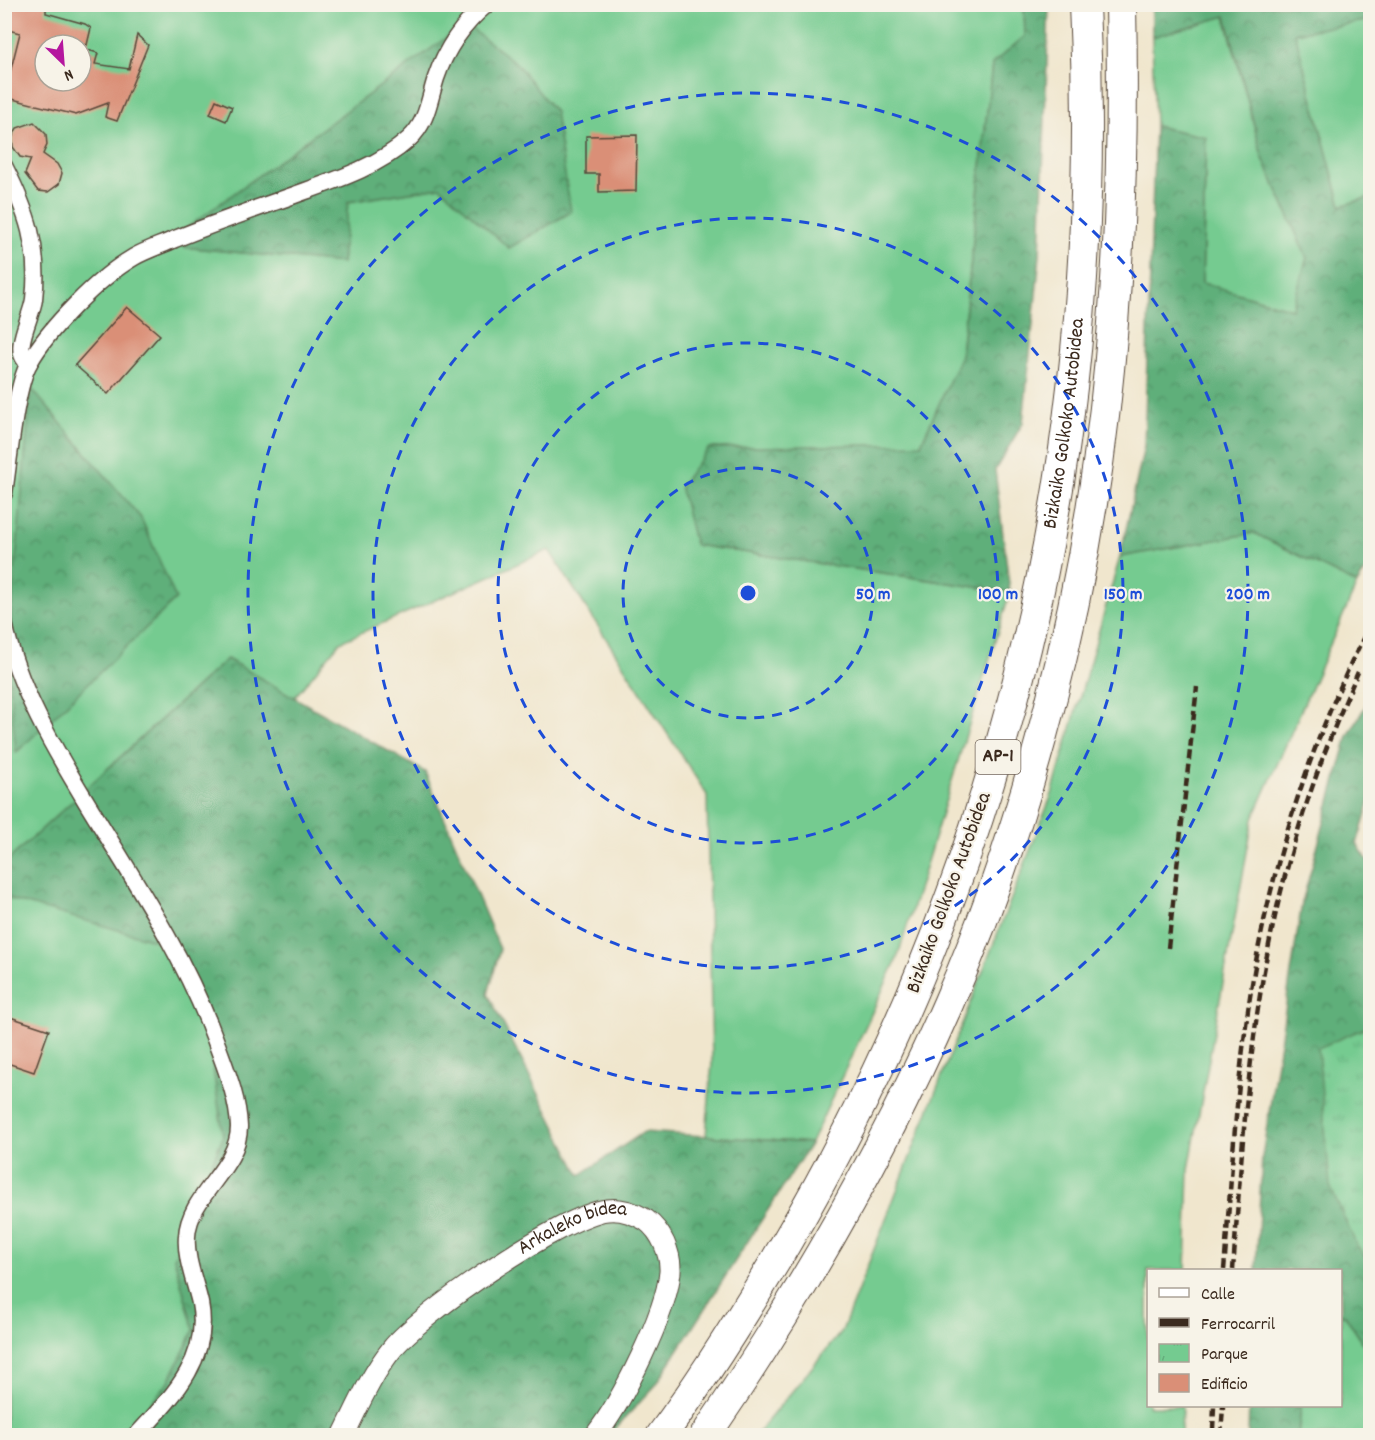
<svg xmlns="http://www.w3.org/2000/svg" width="1375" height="1440" viewBox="0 0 1375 1440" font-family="Dekko,sans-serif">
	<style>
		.grass { fill: #74cb90; stroke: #587a57; stroke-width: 1.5; fill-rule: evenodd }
		.forest { fill: url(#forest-crowns); stroke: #4d6c4c; stroke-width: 1.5 }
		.park { fill: url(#park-tufts); stroke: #587a57; stroke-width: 1.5 }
		.building { fill: #da8f77 }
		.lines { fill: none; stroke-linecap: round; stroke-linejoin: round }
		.minor-casing { stroke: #564638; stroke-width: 19 }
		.tertiary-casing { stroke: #564638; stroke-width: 23 }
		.motorway-casing { stroke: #564638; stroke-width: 32 }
		.minor { stroke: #fff; stroke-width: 16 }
		.tertiary { stroke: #fff; stroke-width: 21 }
		.motorway { stroke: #fff; stroke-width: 30 }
		.rail { stroke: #3b2a1e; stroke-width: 4.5; stroke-dasharray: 9 4.5; stroke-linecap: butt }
		.ring { fill: none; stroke: #1d4ed8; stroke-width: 3; stroke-dasharray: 10 8 }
		.labels { text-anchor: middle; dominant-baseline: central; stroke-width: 4.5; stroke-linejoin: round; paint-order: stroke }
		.shield { fill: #f7f3e8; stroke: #73665b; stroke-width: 1.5 }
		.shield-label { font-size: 20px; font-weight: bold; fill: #3b2a1e }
		.street-label { font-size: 21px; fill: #3b2a1e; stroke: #f7f3e8 }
		.centre { fill: #1d4ed8; stroke: #f7f3e8; stroke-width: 3 }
		.ring-label { font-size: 18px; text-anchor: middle; font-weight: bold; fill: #1d4ed8; stroke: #f7f3e8; stroke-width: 4.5; stroke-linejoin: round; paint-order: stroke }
	</style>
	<defs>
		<pattern id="forest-crowns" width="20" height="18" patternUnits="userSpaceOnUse" patternTransform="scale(1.5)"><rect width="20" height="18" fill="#5faf7a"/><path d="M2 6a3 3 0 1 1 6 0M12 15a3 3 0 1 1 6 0" fill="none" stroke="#508f63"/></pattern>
		<pattern id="park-tufts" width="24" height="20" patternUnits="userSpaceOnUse" patternTransform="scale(1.5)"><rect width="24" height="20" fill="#74cb90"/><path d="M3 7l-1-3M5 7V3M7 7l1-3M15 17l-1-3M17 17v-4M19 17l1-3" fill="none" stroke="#65ae7c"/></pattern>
	</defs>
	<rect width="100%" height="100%" fill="#f7f3e8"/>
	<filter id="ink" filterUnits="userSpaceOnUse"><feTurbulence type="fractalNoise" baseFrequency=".0167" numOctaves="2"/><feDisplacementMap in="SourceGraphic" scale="12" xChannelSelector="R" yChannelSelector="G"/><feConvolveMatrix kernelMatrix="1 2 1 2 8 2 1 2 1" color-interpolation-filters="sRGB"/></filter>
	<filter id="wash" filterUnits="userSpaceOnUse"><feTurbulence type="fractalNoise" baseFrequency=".008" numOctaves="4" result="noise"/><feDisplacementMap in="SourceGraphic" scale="24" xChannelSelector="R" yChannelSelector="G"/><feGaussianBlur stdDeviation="1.35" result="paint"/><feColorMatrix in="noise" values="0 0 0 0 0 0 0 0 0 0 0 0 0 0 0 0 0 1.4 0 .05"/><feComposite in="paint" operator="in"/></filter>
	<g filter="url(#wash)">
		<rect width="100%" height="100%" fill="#f0e6cd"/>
		<g class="grass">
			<path d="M5,5H1024L1025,36L992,65L960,362L920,445L709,448L695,545L1010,592L897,959L811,1143L706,1136L712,1063L707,795L549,550L340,642L294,698L227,659L5,863ZM45,45H81V81H45ZM555,112L440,187L348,202L342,263L183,247Z"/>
			<path d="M1225,16L1262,156L1307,258L1292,309L1202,283L1206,137L1155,126L1152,37Z"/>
			<path d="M1370,20V197L1341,206L1294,33Z"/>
			<path d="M1254,533L1357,584L1253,819L1189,1169L1186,1270H1148V1406H1182L1181,1435L755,1436L842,1331L1052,794L1120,557Z"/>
			<path d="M4,885L168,944L230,1097L197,1323L174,1381L128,1435H5Z"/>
			<path d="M1341,1315H1345L1370,1354V1435L1298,1436L1301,1406H1340Z"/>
		</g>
		<g class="forest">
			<path d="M1024,5H1049L1040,255L1023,423L995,470L1010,592L695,545L680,486L709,448L921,444L961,355L992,64L1025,36Z"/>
			<path d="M1152,5H1370V20L1295,33L1341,206L1370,197V564L1357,584L1254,533L1120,557L1144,447L1155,126L1206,137L1202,283L1292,309L1307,258L1262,156L1226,16L1152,37Z"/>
			<path d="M465,24L516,63L555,112L571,212L509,248L440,187L348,202L342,263L183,247L180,233Z"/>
			<path d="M31,388L141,518L176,599L16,753L7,661Z"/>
			<path d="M227,659L425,772L500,949L488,994L580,1175L644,1132L811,1143L655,1386L609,1435H122L168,1383L194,1330L174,1258L223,1136L209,1041L168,944L5,898V863Z"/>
			<path d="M1370,698V801L1357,844L1370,864V1026L1318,1049L1356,1244L1370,1263V1354L1345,1315H1341L1340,1270H1256L1262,1157L1302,903L1348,736Z"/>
			<path d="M1249,1406H1301L1298,1435H1248Z"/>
		</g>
		<path class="park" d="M1370,1026V1263L1356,1244L1330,1186L1318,1048Z"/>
		<g id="blocks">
			<g class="building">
				<path d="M6,4H46V13L85,24L91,28L87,45H45V81H81V48L98,53L95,64L129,69L137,35L148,45L117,121L105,117L108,103L76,115L4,97V72L10,73L20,33L4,29Z"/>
				<path d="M216,100L232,107L226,121L210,114Z"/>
				<path d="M34,122L46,134L47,145L43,154L57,164L62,173L59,184L48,192L38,191L25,174L31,159L20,157L13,147L12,138L17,128Z"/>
				<path d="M637,135L636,191L599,192V174H586V136Z"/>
				<path d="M127,307L160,335L108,394L75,365Z"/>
				<path d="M4,1015L49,1030L34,1072L4,1062Z"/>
			</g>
		</g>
	</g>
	<g filter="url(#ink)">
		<use href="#blocks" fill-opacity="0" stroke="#564638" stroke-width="1.5"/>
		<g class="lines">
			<defs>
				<g id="minor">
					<path d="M4,166C27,211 40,248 34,299C32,317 10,352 29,363"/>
					<path d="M4,493C9,462 15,388 29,363C49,328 98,278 134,257C146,250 162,245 175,239C212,224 249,211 286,198C327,183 376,169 409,139C427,123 429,100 436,78C446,48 463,24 487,4"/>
					<path d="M4,623C18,688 53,747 87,803C134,880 184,955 215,1039C225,1067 238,1097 239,1127C239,1168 189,1195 187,1236C185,1258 195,1281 200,1303C211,1359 172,1397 136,1436"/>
				</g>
				<g id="tertiary">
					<path id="s1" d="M343,1436C358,1406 371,1375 392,1349C421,1313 563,1215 607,1210C622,1208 634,1213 646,1220C661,1231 671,1253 670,1272C666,1314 622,1402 595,1436"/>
				</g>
				<g id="motorway">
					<path id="s2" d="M661,1436C707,1374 747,1309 786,1243C1008,865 1106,442 1084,4"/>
					<path d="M705,1436C798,1300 882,1155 948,1004C1028,822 1083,606 1105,408C1120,274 1124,140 1121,4"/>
				</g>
			</defs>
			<use href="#minor" class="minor-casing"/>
			<use href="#tertiary" class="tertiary-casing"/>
			<use href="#motorway" class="motorway-casing"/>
			<use href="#minor" class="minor"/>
			<use href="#tertiary" class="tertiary"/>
			<use href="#motorway" class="motorway"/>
			<g class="rail">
				<path d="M1168,948L1197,687"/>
				<path d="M1224,1270C1232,1171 1237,1071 1254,972C1275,852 1314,733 1370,625"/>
				<path d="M1233,1270C1243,1135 1251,996 1288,865C1306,799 1330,735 1358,672"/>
				<path d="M1213,1430L1214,1406"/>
				<path d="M1221,1436L1223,1406"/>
			</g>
		</g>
	</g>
	<g class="ring">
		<circle cx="748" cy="593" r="125"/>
		<circle cx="748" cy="593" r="250"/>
		<circle cx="748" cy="593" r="375"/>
		<circle cx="748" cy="593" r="500"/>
	</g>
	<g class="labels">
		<rect class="shield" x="975.5" y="740" width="45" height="34" rx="4.5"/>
		<g class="shield-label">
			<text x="998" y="757">AP-1</text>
		</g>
		<g class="street-label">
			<text stroke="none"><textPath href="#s2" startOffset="1102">Bizkaiko Golkoko Autobidea</textPath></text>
			<text transform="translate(950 893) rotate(-70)">Bizkaiko Golkoko Autobidea</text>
			<text stroke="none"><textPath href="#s1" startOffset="320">Arkaleko bidea</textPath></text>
		</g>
	</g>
	<circle cx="748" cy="593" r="9" class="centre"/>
	<g class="ring-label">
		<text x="873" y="599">50 m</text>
		<text x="998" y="599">100 m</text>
		<text x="1123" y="599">150 m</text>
		<text x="1248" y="599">200 m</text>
	</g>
	<rect width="1375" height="1440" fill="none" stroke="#f7f3e8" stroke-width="24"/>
	<rect x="1147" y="1269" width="195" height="138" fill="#f7f3e8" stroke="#aca397" stroke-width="1.5"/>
	<rect x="1159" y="1288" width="30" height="9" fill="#ffffff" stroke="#aca397" stroke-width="1.5"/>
	<text x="1201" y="1299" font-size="18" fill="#3b2a1e">Calle</text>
	<rect x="1159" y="1318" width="30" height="9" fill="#3b2a1e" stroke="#aca397" stroke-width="1.5"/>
	<text x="1201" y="1329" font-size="18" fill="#3b2a1e">Ferrocarril</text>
	<rect x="1159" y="1344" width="30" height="18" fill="url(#park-tufts)" stroke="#aca397" stroke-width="1.5"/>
	<text x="1201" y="1359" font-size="18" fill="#3b2a1e">Parque</text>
	<rect x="1159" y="1374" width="30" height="18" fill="#da8f77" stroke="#aca397" stroke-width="1.5"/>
	<text x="1201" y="1389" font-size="18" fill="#3b2a1e">Edificio</text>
	<g transform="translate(63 63) rotate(155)"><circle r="28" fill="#f7f3e8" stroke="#aca397" stroke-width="1.5"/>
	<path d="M0-4.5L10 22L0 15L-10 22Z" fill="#b5179e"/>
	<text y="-9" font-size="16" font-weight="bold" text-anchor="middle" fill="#3b2a1e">N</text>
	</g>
</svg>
